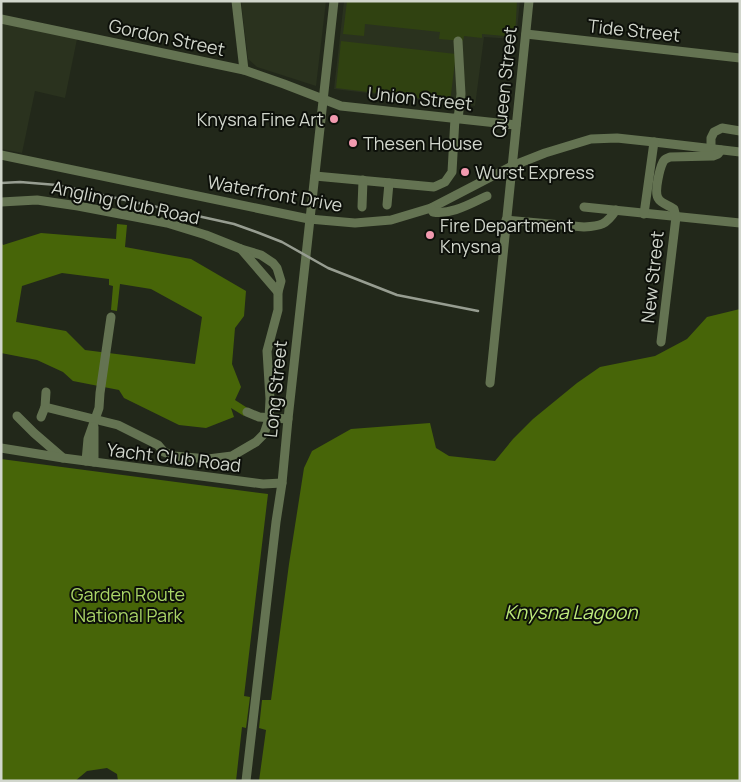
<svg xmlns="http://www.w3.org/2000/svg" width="741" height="782" viewBox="0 0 741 782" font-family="Manrope,sans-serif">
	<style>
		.built { fill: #2a321e }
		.green { fill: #304211 }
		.water { fill: #476508; fill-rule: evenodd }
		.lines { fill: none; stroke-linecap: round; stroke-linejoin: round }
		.minor { stroke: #647352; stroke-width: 9 }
		.rail { stroke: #979d91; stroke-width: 2.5 }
		.poi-dot { fill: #f29aaf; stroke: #0d100a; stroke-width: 2 }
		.labels { text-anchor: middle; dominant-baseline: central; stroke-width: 4; stroke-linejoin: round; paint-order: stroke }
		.street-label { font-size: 18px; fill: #d1d6cc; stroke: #0d100a }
		.poi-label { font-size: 18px; fill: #d1d6cc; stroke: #0d100a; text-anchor: start }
		.park-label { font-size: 18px; fill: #aad567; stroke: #0d100a }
		.water-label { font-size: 19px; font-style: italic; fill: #bfeb7d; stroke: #0d100a }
	</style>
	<rect width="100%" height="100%" fill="#22281a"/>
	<g class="built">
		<path d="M241,1H326L316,86L257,67L248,59Z"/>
		<path d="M344,1H520L516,39L484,37L475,106L334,89Z"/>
		<path d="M1,22L77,39L65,98L35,91L22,153L1,149Z"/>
	</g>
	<g class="green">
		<path d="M347,1H517L515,37L482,34V38L464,36L463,41L439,39L440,32L365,24L364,36L343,34Z"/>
		<path d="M341,41L456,54L450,102L336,88Z"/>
	</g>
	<g class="water">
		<path d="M117,224L127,225L125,247L191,259L246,291L244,316L235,328L232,364L241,387L235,400L249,409L244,416L231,408L234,417L206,428L179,425L124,398L119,390L73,381L63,372L37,360L1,353V242L3,245L41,233L116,239ZM62,273L109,279V285L113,286L111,310L117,311L120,284L151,289L202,317L195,364L85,350L66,331L16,322L22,286Z"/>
		<path d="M740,309V781H259L266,730L259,728L262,700H271L289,564L304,468L312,451L351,429L430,423L436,448L449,456L495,461L513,439L533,419L577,383L600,367L655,356L687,339L707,317Z"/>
		<path d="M1,459L268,494L244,696L250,697L246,728L242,727L236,781H118L117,774L107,768L87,771L75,781H1Z"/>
	</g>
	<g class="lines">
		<g class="minor">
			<path d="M236,1L244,70"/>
			<path d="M1,19L244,70L284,84L341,106L516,125"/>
			<path d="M526,34L740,58"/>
			<path d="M458,119L461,94L458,41"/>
			<path d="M711,148V138L714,132L722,128L740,131"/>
			<path d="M1,155L309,219L355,223L391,220L431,208L512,166L545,153L591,139L617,138L654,142L740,152"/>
			<path d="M315,176L434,187L445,182L452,172L455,118"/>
			<path d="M1,202L37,200L78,206L167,223L206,235L241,249L261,255L273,263L277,268L281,281L278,292V310L267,351L270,399L269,419L264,434L256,442L232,456L208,459L174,456L164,452L158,445L118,425L45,407"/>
			<path d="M387,205L389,183"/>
			<path d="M362,207L363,180"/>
			<path d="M584,207L740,223"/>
			<path d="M431,208L433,212C452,215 471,203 487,196"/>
			<path d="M644,214L654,142"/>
			<path d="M506,220L584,227C601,226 606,225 616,210"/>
			<path d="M241,249L278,292"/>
			<path d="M661,342L676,217L674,209C669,205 661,204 658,198C654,191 660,168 663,162C665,158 666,159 670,157L713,156L718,154L721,150"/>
			<path d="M490,383L529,1"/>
			<path d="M247,412L259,417L288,419"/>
			<path d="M17,416L34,433L63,458"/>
			<path d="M41,417L45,407L46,392"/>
			<path d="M1,448L63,458L263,484L282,483"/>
			<path d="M86,461L88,439L99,408L100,393L111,317"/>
			<path d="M94,462V427"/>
			<path d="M246,781L276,522L282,483L288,419L334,1"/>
		</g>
		<path class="rail" d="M1,183L20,182L57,185L234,224L259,233L282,242L328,268L397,295L478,311"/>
	</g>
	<g class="poi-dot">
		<circle cx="334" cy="119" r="5"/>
		<circle cx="353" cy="143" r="5"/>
		<circle cx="465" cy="172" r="5"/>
		<circle cx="430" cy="235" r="5"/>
	</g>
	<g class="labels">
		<g class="street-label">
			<text transform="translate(634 30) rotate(6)">Tide Street</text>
			<text transform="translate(167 37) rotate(12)">Gordon Street</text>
			<text transform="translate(504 82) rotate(-84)">Queen Street</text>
			<text transform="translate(420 98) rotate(6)">Union Street</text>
			<text transform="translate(275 193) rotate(10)">Waterfront Drive</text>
			<text transform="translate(126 202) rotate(12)">Angling Club Road</text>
			<text transform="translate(652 277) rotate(-84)">New Street</text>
			<text transform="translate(275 389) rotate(-84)">Long Street</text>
			<text transform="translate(174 457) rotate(7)">Yacht Club Road</text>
		</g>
		<g class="poi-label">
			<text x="324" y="119" text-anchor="end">Knysna Fine Art</text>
			<text x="363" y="143">Thesen House</text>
			<text x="475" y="172">Wurst Express</text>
			<text x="440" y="225">Fire Department<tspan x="440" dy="21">Knysna</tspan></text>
		</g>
		<g class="park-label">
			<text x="128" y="594">Garden Route<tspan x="128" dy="21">National Park</tspan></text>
		</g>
		<g class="water-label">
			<text x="571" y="612">Knysna Lagoon</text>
		</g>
	</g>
	<rect width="741" height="782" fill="none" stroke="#d1d6cc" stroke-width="5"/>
</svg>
